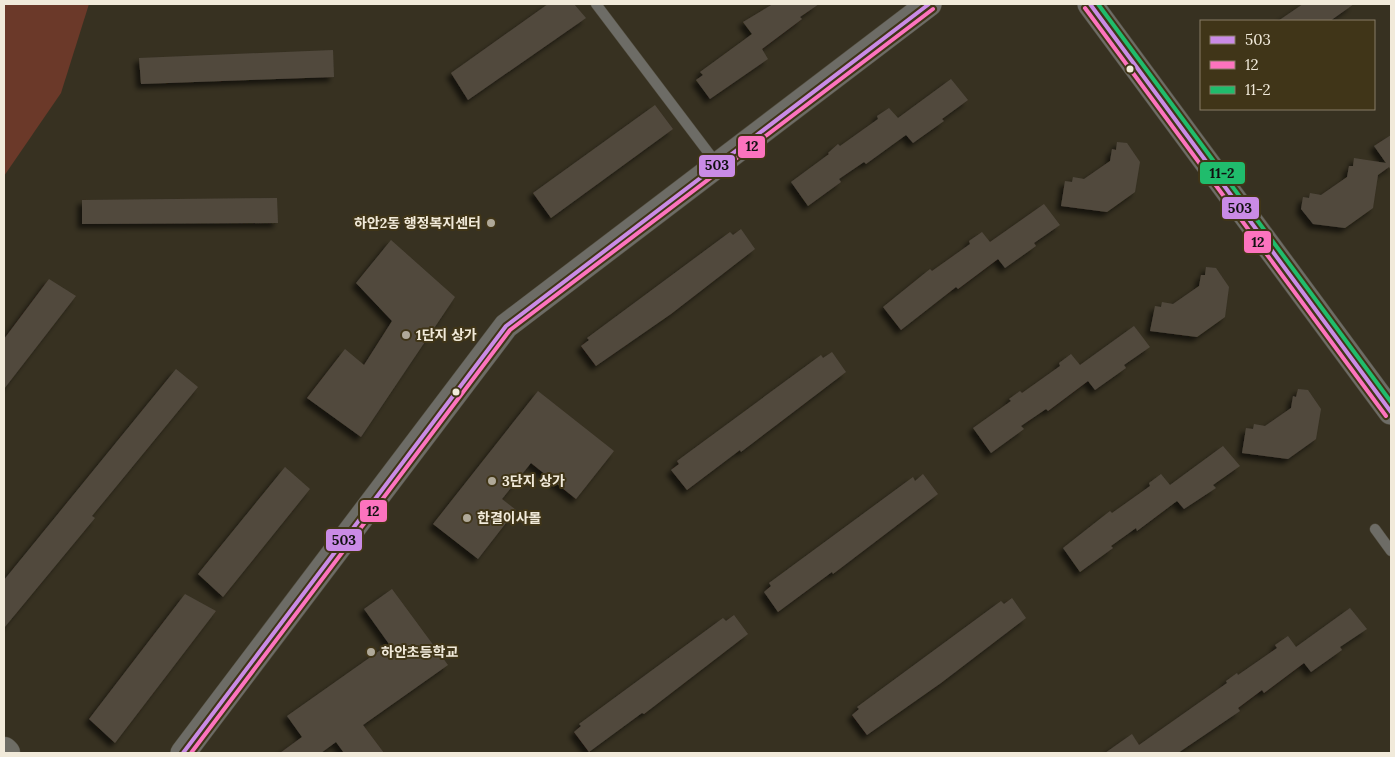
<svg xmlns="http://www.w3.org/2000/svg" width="1395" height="757" viewBox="0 0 1395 757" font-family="Lora,'Noto Sans KR',serif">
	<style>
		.green { fill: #6b3929 }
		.building { fill: #51493e; filter: url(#shadow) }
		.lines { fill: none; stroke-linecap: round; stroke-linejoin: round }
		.service-casing { stroke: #534e40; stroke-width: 11 }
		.tertiary-casing { stroke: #534e40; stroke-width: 26 }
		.secondary-casing { stroke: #534e40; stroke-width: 29 }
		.service { stroke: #6d6c66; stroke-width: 10 }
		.tertiary { stroke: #6d6c66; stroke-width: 25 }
		.secondary { stroke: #6e6d65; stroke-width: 28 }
		.bus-1-casing { stroke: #403518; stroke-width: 8 }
		.bus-2-casing { stroke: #403518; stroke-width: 8 }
		.bus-3-casing { stroke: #403518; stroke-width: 8 }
		.bus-1 { stroke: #ca8be6; stroke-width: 4 }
		.bus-2 { stroke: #fc73be; stroke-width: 4 }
		.bus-3 { stroke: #20bc6c; stroke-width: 4 }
		.bus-dot { fill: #f1eada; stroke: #403518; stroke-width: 2 }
		.poi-dot { fill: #b0a999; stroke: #403518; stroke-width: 2 }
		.labels { text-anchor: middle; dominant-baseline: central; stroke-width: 4; stroke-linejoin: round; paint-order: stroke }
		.poi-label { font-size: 14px; font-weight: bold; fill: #f1eada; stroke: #403518; text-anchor: start }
		.line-badge { stroke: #403518; stroke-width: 2 }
		.pale-badge-label { font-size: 14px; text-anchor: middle; font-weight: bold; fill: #111 }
	</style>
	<defs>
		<filter id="shadow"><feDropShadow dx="-4.5" dy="4.5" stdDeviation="2.5" flood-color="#0009"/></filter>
	</defs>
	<rect width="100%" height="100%" fill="#373121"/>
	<path class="green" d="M4,4H89L61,93L4,176Z"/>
	<g class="building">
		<path d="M548,4H574L586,18L468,100L451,73Z"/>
		<path d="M773,4H819L800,17L802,19L762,49L768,59L710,99L696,80L703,75L700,72L752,34L743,22Z"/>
		<path d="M1303,4H1354L1330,21H1278Z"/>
		<path d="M333,50L334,77L141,84L139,58Z"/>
		<path d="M951,79L968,100L942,119L944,121L913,143L906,135L866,164L864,162L839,179L841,182L808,206L791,182L829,154L828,153L838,144L840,146L878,119L877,116L889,108L898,118Z"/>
		<path d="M655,105L673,129L551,218L533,193Z"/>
		<path d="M1391,135V170L1389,167L1378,175L1373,208L1345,228L1313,224L1301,209L1303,197L1309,198L1310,193L1321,195L1347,177L1349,166H1353L1354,158L1386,163L1374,146Z"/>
		<path d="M1117,142L1127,143L1140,162L1135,192L1107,212L1061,206L1065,181L1072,182L1073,177L1084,179L1110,161L1112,149L1116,150Z"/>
		<path d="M277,198L278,223L82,224V200Z"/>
		<path d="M1044,204L1060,225L1034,243L1036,246L1005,268L998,259L958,289L956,287L901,330L883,307L930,269L932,271L970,244L969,241L982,232L990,242Z"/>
		<path d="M741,229L755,249L671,314L596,366L581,346L589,340L587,338L730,232L733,235Z"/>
		<path d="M391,240L455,297L361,437L307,398L345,349L364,365L392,321L356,283Z"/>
		<path d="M1206,267L1216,268L1229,287L1225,317L1197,337L1150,331L1155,306L1161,307L1162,302L1173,304L1199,286L1201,275H1205Z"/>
		<path d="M49,279L76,296L4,389V339Z"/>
		<path d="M1134,326L1150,347L1124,365L1126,368L1095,390L1088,381L1048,411L1046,409L1021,426L1024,429L991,453L973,428L1011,401L1009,399L1020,391L1022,393L1060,366L1059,363L1071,354L1080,365Z"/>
		<path d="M832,352L846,372L741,452L740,450L687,490L671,470L679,464L677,461L821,355L823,358Z"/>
		<path d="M176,369L198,387L92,516L95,518L4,628V580Z"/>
		<path d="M1298,389L1308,390L1321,409L1316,439L1288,459L1242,453L1246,428L1253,429L1254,424L1265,426L1291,408L1293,396L1296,397Z"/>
		<path d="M538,391L614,451L576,499L531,463L502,499L516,510L478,559L433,524Z"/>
		<path d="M1223,446L1240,466L1213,485L1216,488L1184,509L1177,501L1137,531L1136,528L1111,546L1113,548L1080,572L1063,548L1110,511L1112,513L1150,486L1149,483L1161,474L1170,485Z"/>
		<path d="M285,467L310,489L223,597L198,574Z"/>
		<path d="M923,474L938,494L833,574L832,572L778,612L764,592L771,586L769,583L913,477L915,481Z"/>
		<path d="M392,589L448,665L363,725L384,753H344L336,742L321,753H280L302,737L287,716L389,644L364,609Z"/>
		<path d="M185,594L216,611L115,743L89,719Z"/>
		<path d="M1012,598L1026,618L941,683L867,735L852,715L859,709L857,707L1001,601L1004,604Z"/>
		<path d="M1350,608L1367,629L1340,647L1342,650L1311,672L1304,663L1264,693L1262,690L1238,708L1240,711L1178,753H1105L1132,734L1139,745L1227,683L1226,681L1237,673L1238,675L1277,648L1275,645L1288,636L1296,647Z"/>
		<path d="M734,615L748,634L644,714L642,713L589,752L574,732L581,726L579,724L723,618L726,621Z"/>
	</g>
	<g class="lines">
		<defs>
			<g id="service">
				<path d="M596,4L717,164"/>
				<path d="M1375,529L1391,551"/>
			</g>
			<g id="tertiary">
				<path d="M1090,4L1391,412"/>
				<path d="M183,753L506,326L929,4"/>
			</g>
			<path id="secondary" d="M4,751L6,753"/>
		</defs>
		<use href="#service" class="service-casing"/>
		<use href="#tertiary" class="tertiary-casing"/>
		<use href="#secondary" class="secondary-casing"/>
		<use href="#service" class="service"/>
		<use href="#tertiary" class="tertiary"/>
		<use href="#secondary" class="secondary"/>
		<defs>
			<g id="bus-1">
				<path d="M1090,4L1391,412"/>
				<path d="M183,753L506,326L929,4"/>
			</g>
			<g id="bus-2">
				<path d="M1085,8L1386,416"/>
				<path d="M191,753L510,330L933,9"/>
			</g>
			<path id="bus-3" d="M1098,4L1391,402"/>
		</defs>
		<use href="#bus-1" class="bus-1-casing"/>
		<use href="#bus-2" class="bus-2-casing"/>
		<use href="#bus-3" class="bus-3-casing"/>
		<use href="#bus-1" class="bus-1"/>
		<use href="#bus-2" class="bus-2"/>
		<use href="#bus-3" class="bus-3"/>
	</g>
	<g class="bus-dot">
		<circle cx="1130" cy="69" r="4.5"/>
		<circle cx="456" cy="392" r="4.5"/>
	</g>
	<g class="poi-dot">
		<circle cx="491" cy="223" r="5"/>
		<circle cx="406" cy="335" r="5"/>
		<circle cx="492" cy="481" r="5"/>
		<circle cx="467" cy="518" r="5"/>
		<circle cx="371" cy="652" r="5"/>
	</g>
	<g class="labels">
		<g class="poi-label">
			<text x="481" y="223" text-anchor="end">하안2동 행정복지센터</text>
			<text x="416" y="335">1단지 상가</text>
			<text x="502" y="481">3단지 상가</text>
			<text x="477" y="518">한결이사몰</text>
			<text x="381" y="652">하안초등학교</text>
		</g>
	</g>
	<g class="line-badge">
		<rect x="737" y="135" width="29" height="24" rx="5" fill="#fc73be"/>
		<rect x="698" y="154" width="38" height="24" rx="5" fill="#ca8be6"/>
		<rect x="1199" y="161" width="47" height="24" rx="5" fill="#20bc6c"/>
		<rect x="1221" y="196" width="39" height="24" rx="5" fill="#ca8be6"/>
		<rect x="1243" y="230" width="29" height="24" rx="5" fill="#fc73be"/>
		<rect x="359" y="499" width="29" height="24" rx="5" fill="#fc73be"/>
		<rect x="325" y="528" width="38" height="24" rx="5" fill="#ca8be6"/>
	</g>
	<g class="pale-badge-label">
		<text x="752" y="151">12</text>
		<text x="717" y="170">503</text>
		<text x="1222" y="178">11-2</text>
		<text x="1240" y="213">503</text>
		<text x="1258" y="247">12</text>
		<text x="373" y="516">12</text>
		<text x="344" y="545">503</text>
	</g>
	<rect width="1395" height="757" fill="none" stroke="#f1eada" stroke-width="10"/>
	<rect x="1200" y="20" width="175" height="90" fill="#403518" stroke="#877d66"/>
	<rect x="1210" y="36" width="25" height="8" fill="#ca8be6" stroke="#877d66"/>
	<text x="1245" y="45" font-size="15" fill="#f1eada">503</text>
	<rect x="1210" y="61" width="25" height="8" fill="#fc73be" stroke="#877d66"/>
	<text x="1245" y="70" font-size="15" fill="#f1eada">12</text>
	<rect x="1210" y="86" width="25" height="8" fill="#20bc6c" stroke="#877d66"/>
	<text x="1245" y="95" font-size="15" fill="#f1eada">11-2</text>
</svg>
